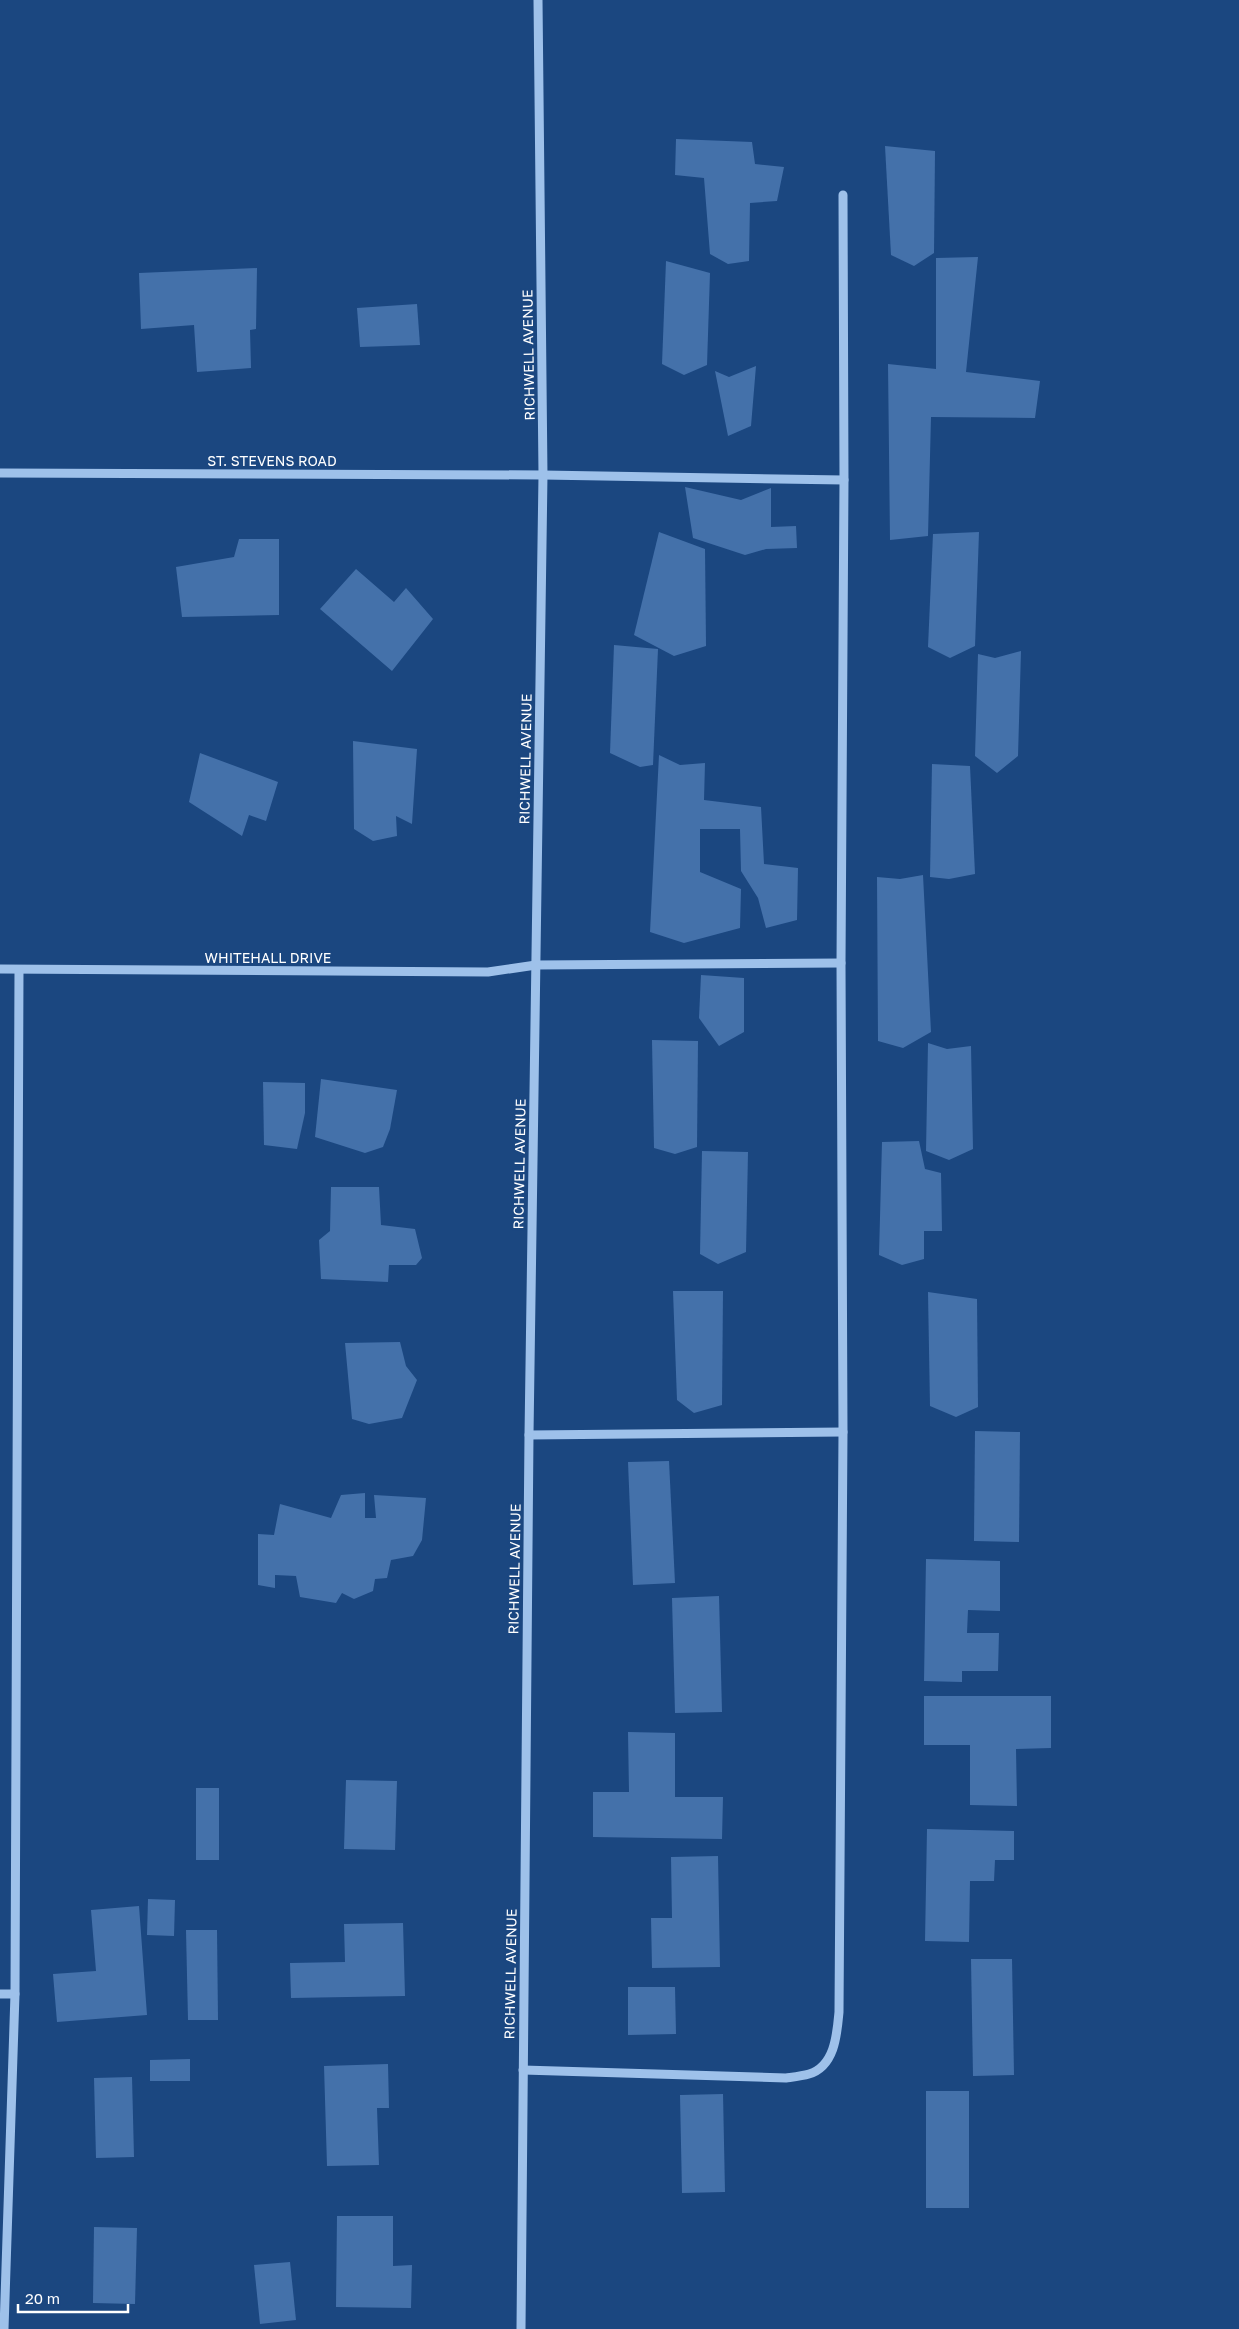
<svg xmlns="http://www.w3.org/2000/svg" width="1239" height="2329" viewBox="0 0 1239 2329" font-family="'Golos Text',sans-serif">
	<style>
		.building { fill: #4471aa }
		.lines { fill: none; stroke-linecap: round; stroke-linejoin: round }
		.minor { stroke: #9ec1ea; stroke-width: 9 }
		.labels { text-anchor: middle; dominant-baseline: central; stroke-width: 4.5; stroke-linejoin: round; paint-order: stroke }
		.street-label { font-size: 14px; fill: #fff; stroke: #1b4780 }
	</style>
	<rect width="100%" height="100%" fill="#1b4780"/>
	<g class="building">
		<path d="M676,139L752,142L755,164L784,167L777,201L750,203L749,261L728,264L710,254L704,178L675,175Z"/>
		<path d="M885,146L935,151L934,253L914,266L891,255Z"/>
		<path d="M978,257L966,372L1040,381L1035,418L931,417L928,536L890,540L888,364L936,369V258Z"/>
		<path d="M666,261L710,273L707,365L684,375L662,364Z"/>
		<path d="M257,268L256,329L250,330L251,368L197,372L194,325L141,329L139,273Z"/>
		<path d="M417,304L420,345L360,347L357,308Z"/>
		<path d="M756,366L751,426L728,436L715,371L729,377Z"/>
		<path d="M685,487L741,500L771,488V527L796,526L797,548L766,549L745,555L693,538Z"/>
		<path d="M659,532L705,549L706,646L674,656L634,635Z"/>
		<path d="M979,532L975,646L950,658L928,647L933,534Z"/>
		<path d="M239,539H279V615L182,617L176,567L234,557Z"/>
		<path d="M356,569L394,602L406,588L433,619L392,671L320,609Z"/>
		<path d="M614,645L658,649L653,765L640,767L610,753Z"/>
		<path d="M1021,651L1018,756L997,773L975,756L978,654L995,658Z"/>
		<path d="M353,741L417,749L412,824L396,816L397,836L373,841L354,829Z"/>
		<path d="M200,753L278,782L266,821L249,815L242,836L189,802Z"/>
		<path d="M659,755L680,765L705,763L704,800L761,807L764,864L798,868L797,920L766,928L758,898L741,871L740,829H700V872L741,889L740,928L684,943L650,932Z"/>
		<path d="M932,764L970,766L975,874L949,879L930,877Z"/>
		<path d="M923,875L931,1032L903,1048L878,1041L877,877L900,879Z"/>
		<path d="M701,975L744,978V1032L719,1046L699,1018Z"/>
		<path d="M652,1040L698,1041L697,1147L675,1154L654,1148Z"/>
		<path d="M928,1043L947,1049L971,1046L973,1149L949,1160L926,1151Z"/>
		<path d="M321,1079L397,1090L390,1129L383,1147L365,1153L315,1137Z"/>
		<path d="M263,1082L305,1083V1113L297,1149L264,1145Z"/>
		<path d="M919,1141L925,1169L941,1173L942,1231H924V1259L902,1265L879,1255L882,1142Z"/>
		<path d="M702,1151L748,1152L746,1252L718,1264L700,1254Z"/>
		<path d="M331,1187H379L381,1225L415,1229L422,1258L416,1265H389L388,1282L321,1279L319,1240L330,1231Z"/>
		<path d="M673,1291H723L722,1405L694,1413L677,1400Z"/>
		<path d="M928,1292L977,1299L978,1407L956,1417L930,1406Z"/>
		<path d="M400,1342L406,1366L417,1380L402,1418L369,1424L352,1419L345,1343Z"/>
		<path d="M975,1431L1020,1432L1019,1542L974,1541Z"/>
		<path d="M669,1461L675,1583L633,1585L628,1462Z"/>
		<path d="M365,1493V1518H376L374,1495L426,1498L422,1540L413,1556L391,1560L387,1578L375,1579L373,1591L354,1599L342,1593L336,1603L300,1597L296,1576L275,1575V1588L258,1585V1534L274,1535L280,1504L331,1518L341,1495Z"/>
		<path d="M926,1559L1000,1561V1611L968,1610L967,1633H999L998,1671H962V1682L924,1681Z"/>
		<path d="M719,1596L722,1712L675,1713L672,1598Z"/>
		<path d="M924,1696H1051V1748L1016,1749L1017,1806L970,1805V1745H924Z"/>
		<path d="M628,1732L675,1733V1797H723L722,1839L593,1837V1792H629Z"/>
		<path d="M346,1780L397,1781L395,1850L344,1849Z"/>
		<rect x="196" y="1788" width="23" height="72"/>
		<path d="M927,1829L1014,1831V1860H995L994,1881H970L969,1942L925,1941Z"/>
		<path d="M718,1856L720,1967L652,1968L651,1918H672L671,1857Z"/>
		<path d="M148,1899L175,1900L174,1936L147,1935Z"/>
		<path d="M139,1906L147,2015L57,2022L53,1974L96,1971L91,1910Z"/>
		<path d="M403,1923L405,1996L291,1998L290,1963L345,1962L344,1924Z"/>
		<path d="M186,1930H217L218,2020H188Z"/>
		<path d="M971,1959H1012L1014,2075L973,2076Z"/>
		<path d="M628,1987H675L676,2034L628,2035Z"/>
		<path d="M190,2059V2081H150V2060Z"/>
		<path d="M388,2064L389,2108H377L379,2165L327,2166L324,2066Z"/>
		<path d="M132,2077L134,2157L96,2158L94,2078Z"/>
		<rect x="926" y="2091" width="43" height="117"/>
		<path d="M723,2094L725,2192L682,2193L680,2095Z"/>
		<path d="M337,2216H393V2266L412,2265L411,2308L336,2307Z"/>
		<path d="M94,2227L137,2228L135,2304L93,2303Z"/>
		<path d="M290,2262L296,2320L260,2324L254,2265Z"/>
	</g>
	<g class="lines">
		<g class="minor">
			<path d="M0,473L543,475L844,480"/>
			<path d="M0,969L488,972L536,965L841,963"/>
			<path d="M529,1435L843,1432"/>
			<path d="M0,1994H15"/>
			<path d="M523,2070L786,2078C793,2077 802,2076 809,2074C835,2066 837,2034 839,2012L843,1432L841,963L844,480L843,195"/>
			<path d="M4,2329L15,1994L19,970"/>
			<path d="M521,2329L529,1435L543,475L538,0"/>
		</g>
	</g>
	<g class="labels">
		<g class="street-label">
			<text transform="translate(528 355) rotate(-91)">RICHWELL AVENUE</text>
			<text x="272" y="460">ST. STEVENS ROAD</text>
			<text transform="translate(525 759) rotate(-89)">RICHWELL AVENUE</text>
			<text x="268" y="957">WHITEHALL DRIVE</text>
			<text transform="translate(519 1164) rotate(-89)">RICHWELL AVENUE</text>
			<text transform="translate(514 1569) rotate(-89)">RICHWELL AVENUE</text>
			<text transform="translate(510 1974) rotate(-89)">RICHWELL AVENUE</text>
		</g>
	</g>
	<path d="M18 2304v8h110v-8" fill="none" stroke="#ffffff" stroke-width="2.5"/>
	<text x="25" y="2304" font-size="15" fill="#ffffff" stroke="#1b4780" stroke-width="4" paint-order="stroke">20 m</text>
</svg>
